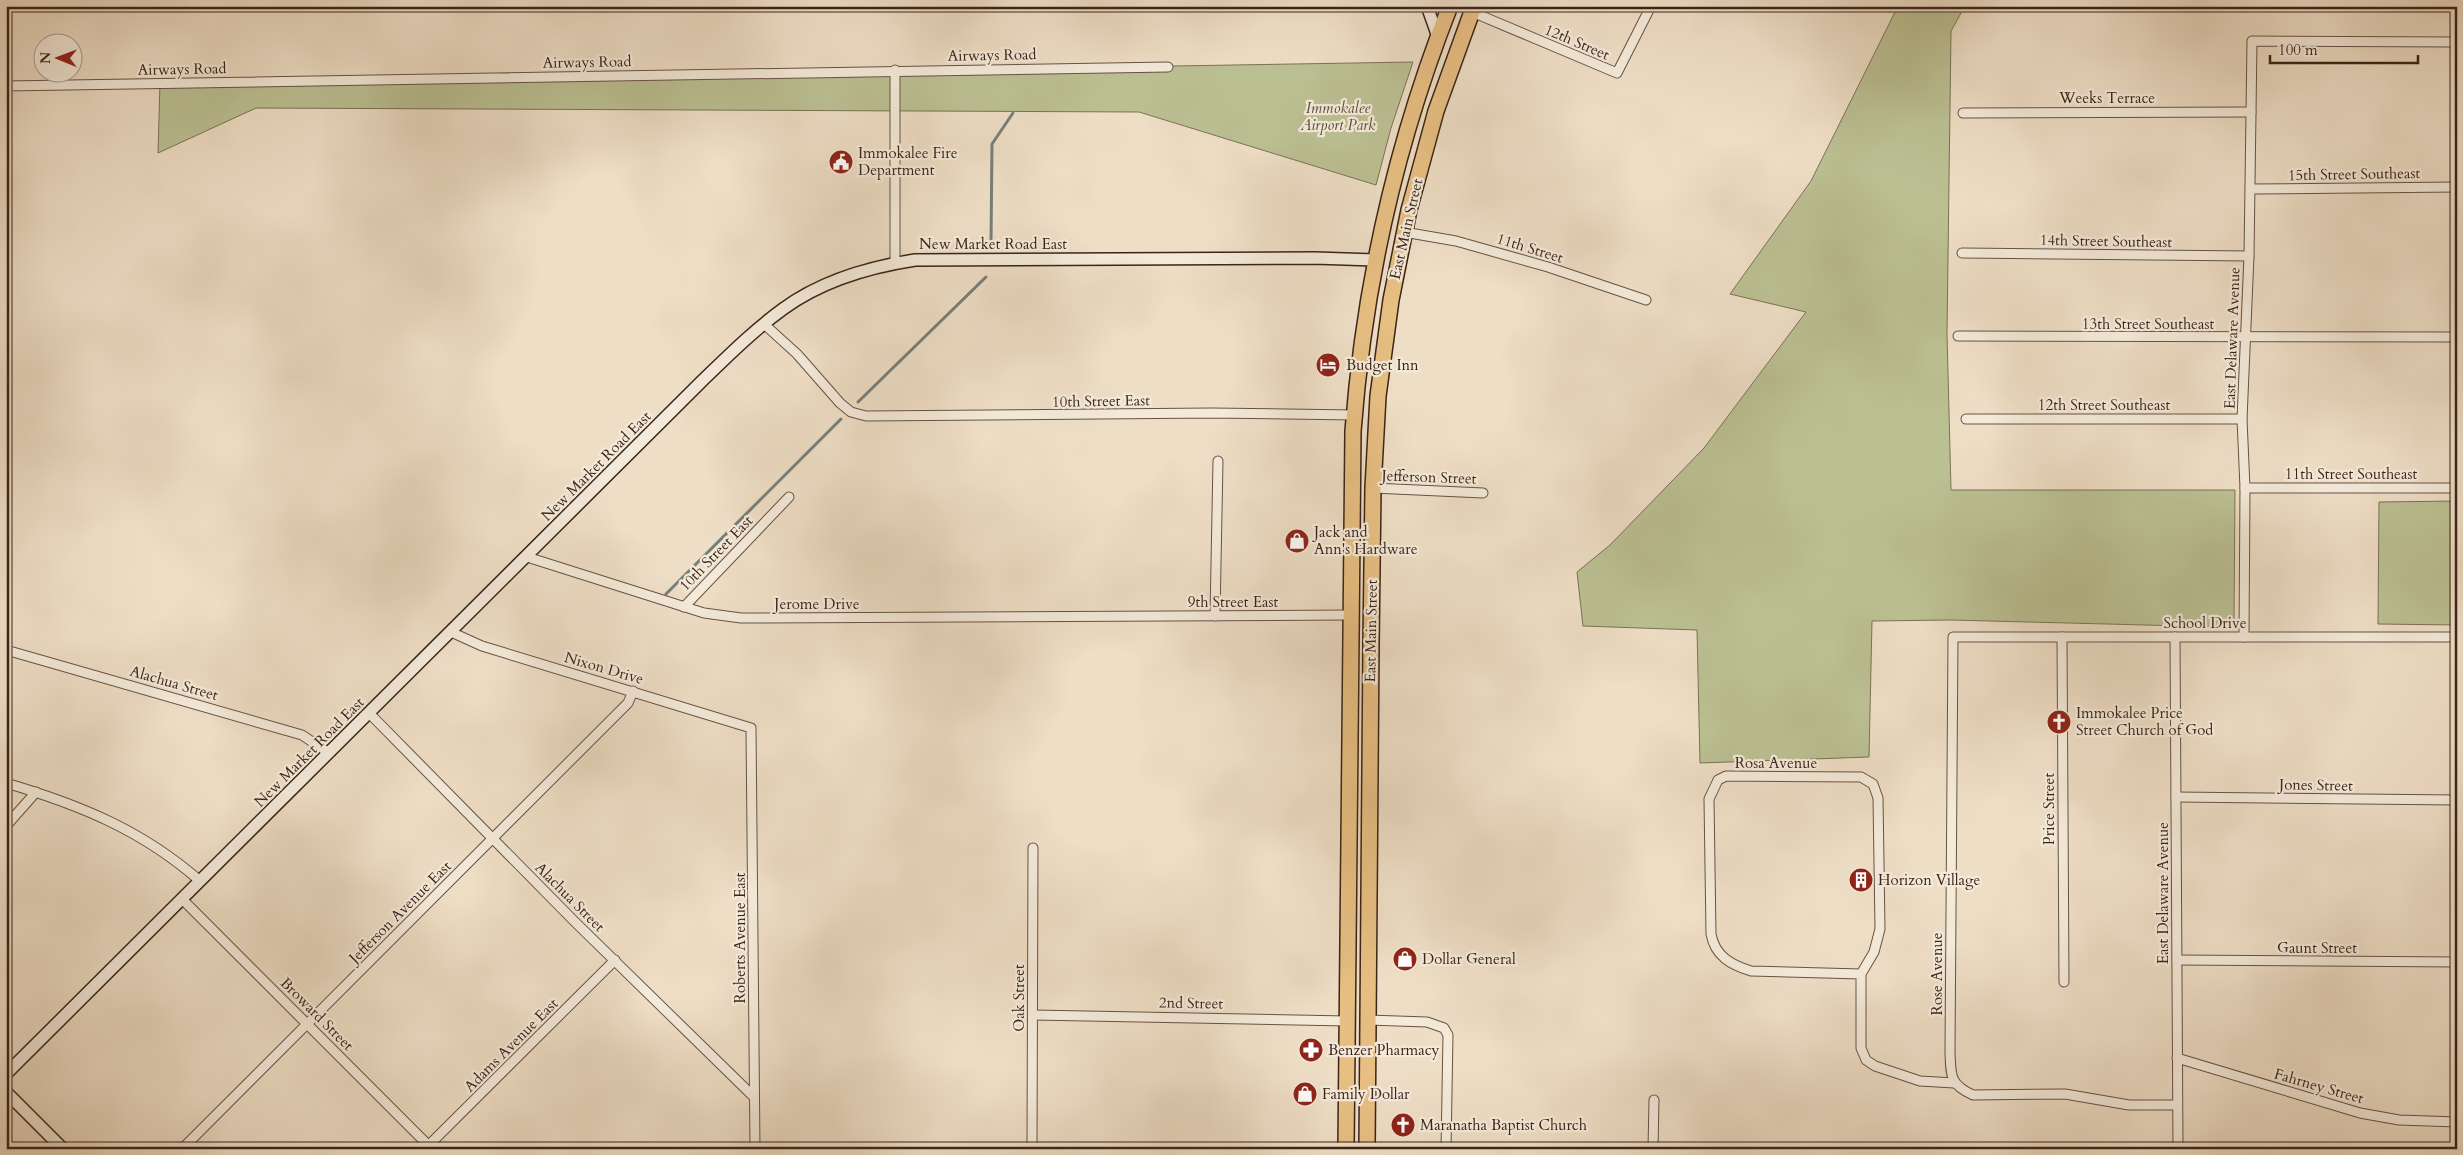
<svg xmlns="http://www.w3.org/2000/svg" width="2463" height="1155" viewBox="0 0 2463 1155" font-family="Cardo,serif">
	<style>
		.green { fill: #bbc093; stroke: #7b7256 }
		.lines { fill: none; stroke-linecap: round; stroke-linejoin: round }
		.stream { stroke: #757f7b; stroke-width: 3 }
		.street-casing { stroke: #685244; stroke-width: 11 }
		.secondary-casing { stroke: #3b2418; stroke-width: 14 }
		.highway-casing { stroke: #3b2418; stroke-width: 18 }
		.street { stroke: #f4eada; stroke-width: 9 }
		.secondary { stroke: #f4eada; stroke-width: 11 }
		.highway { stroke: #e7bf83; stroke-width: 15 }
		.labels { text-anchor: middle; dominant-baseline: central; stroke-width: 4.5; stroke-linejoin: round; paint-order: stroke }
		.street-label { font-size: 15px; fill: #3b2418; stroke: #f4eada }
		.park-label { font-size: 15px; font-style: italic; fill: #5b4b37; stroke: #f4eada }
		.poi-label { font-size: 15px; fill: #3b2418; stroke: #f4eada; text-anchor: start }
	</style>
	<rect width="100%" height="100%" fill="#eedec6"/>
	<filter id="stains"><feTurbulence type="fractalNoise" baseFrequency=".004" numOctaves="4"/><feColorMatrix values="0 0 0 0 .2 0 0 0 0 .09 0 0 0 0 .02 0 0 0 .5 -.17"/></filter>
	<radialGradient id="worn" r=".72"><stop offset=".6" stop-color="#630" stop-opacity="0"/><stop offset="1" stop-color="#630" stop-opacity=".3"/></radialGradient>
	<g class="green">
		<path d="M1898,6H1965L1951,31L1947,334L1951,490H2235L2234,621L2223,627L1951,620L1872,621L1869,757L1700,763L1697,630L1583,626L1577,572L1610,545L1704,448L1806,312L1730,294L1811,181Z"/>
		<path d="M1413,62L1391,128L1376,185L1139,112L256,108L158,153L160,83Z"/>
		<path d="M2457,501V625L2378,624L2379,502Z"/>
	</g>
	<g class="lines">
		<g class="stream">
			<path d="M991,242L992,144L1013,113"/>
			<path d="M858,402L986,277"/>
			<path d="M666,594L841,419"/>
		</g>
		<defs>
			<g id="street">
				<path d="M1472,12L1617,73L1651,6"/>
				<path d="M895,70V263"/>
				<path d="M6,86L1168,67"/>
				<path d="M1963,113L2251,112"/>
				<path d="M2251,189L2457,187"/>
				<path d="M1404,232L1456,241L1548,267L1646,300"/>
				<path d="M1962,253L2249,256"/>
				<path d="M764,324L797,354L840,403L851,412L866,416L1211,413L1354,415"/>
				<path d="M1958,336L2457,337"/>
				<path d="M1966,419H2242"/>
				<path d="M1373,488L1483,493"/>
				<path d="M2245,488H2457"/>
				<path d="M527,557L704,613L741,618L1350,615"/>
				<path d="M684,607L789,497"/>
				<path d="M1215,616L1218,461"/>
				<path d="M451,632L482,646L751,728L755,1149"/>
				<path d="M2062,637L2064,982"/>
				<path d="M2175,637L2178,1149"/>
				<path d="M2244,637L2245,488L2242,419L2249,256L2252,41L2457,42"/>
				<path d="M6,650L302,735L329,753"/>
				<path d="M369,713L575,922L754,1097"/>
				<path d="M6,783C80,805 142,830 200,881"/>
				<path d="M2176,797L2457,800"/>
				<path d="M6,826L36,792"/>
				<path d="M182,899L432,1149"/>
				<path d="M2177,960L2457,962"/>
				<path d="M1861,974L1751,971C1731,965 1715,956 1711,934L1709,799L1718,780L1726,776L1861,777L1873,784L1878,798L1880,929L1874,952L1861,974V1048L1866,1060L1875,1066L1920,1081L1954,1083"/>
				<path d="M1033,1015L1347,1021"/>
				<path d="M1368,1020L1427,1022L1444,1028L1448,1035L1446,1149"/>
				<path d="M2177,1058L2360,1113L2399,1120L2457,1122"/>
				<path d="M2177,1105H2129L2065,1094L1973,1095C1949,1084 1951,1075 1950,1052L1953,637H2457"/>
				<path d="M426,1148L615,960"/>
				<path d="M182,1149L628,703L633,691"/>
				<path d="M1032,1149L1033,848"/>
				<path d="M1653,1149L1654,1100"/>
			</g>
			<g id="secondary">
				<path d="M1427,6L1438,37"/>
				<path d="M6,1074L702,381C728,356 754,330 783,309C821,281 869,267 915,260L1315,258L1375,260"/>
				<path d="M6,1092L63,1149"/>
			</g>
			<g id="highway">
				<path d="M1346,1149L1353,431C1364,285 1396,143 1450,6"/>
				<path d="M1367,1149L1371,644L1373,488L1378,396L1391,300L1409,210L1436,111L1474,6"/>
			</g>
		</defs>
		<use href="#street" class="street-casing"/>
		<use href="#secondary" class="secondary-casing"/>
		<use href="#highway" class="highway-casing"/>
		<use href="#street" class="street"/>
		<use href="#secondary" class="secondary"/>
		<use href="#highway" class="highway"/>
	</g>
	<defs>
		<symbol id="civic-disc" viewBox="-11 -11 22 22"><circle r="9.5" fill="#8f2418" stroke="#f4eada"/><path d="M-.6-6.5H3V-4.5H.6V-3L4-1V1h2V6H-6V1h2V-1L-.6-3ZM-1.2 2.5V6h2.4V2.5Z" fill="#fff"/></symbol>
		<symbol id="hotel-disc" viewBox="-11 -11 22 22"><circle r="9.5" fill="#8f2418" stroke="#f4eada"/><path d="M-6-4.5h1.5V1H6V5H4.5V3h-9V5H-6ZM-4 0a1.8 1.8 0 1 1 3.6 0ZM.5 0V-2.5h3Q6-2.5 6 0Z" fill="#fff"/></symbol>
		<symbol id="shop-disc" viewBox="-11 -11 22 22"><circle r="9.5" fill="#8f2418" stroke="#f4eada"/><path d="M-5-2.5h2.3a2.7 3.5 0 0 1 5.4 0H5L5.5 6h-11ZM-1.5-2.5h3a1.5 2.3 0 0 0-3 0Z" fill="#fff"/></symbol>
		<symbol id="church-disc" viewBox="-11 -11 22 22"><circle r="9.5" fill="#8f2418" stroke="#f4eada"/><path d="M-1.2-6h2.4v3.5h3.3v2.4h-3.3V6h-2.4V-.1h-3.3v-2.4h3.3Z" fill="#fff"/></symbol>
		<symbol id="building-disc" viewBox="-11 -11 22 22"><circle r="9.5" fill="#8f2418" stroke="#f4eada"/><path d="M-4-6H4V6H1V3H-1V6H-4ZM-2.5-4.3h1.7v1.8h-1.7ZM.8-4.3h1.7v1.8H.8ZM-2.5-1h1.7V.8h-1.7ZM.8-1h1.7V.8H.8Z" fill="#fff"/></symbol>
		<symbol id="pharmacy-disc" viewBox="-11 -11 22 22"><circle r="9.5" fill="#8f2418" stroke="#f4eada"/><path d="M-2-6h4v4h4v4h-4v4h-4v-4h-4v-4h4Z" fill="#fff"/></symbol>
	</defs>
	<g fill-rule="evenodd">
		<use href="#civic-disc" x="827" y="148" width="28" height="28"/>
		<use href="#hotel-disc" x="1314" y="351" width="28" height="28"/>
		<use href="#shop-disc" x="1283" y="527" width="28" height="28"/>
		<use href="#church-disc" x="2045" y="708" width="28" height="28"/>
		<use href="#building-disc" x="1847" y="866" width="28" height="28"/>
		<use href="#shop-disc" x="1391" y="945" width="28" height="28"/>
		<use href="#pharmacy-disc" x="1297" y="1036" width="28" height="28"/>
		<use href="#shop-disc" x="1291" y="1080" width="28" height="28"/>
		<use href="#church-disc" x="1389" y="1111" width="28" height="28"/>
	</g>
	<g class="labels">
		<g class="street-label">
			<text transform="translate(1577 42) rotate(23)">12th Street</text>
			<text transform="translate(992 55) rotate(-1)">Airways Road</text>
			<text transform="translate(587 62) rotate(-1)">Airways Road</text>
			<text transform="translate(182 69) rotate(-1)">Airways Road</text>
			<text x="2107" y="98">Weeks Terrace</text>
			<text transform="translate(2354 174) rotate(-1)">15th Street Southeast</text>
			<text transform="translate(1406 229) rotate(-77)">East Main Street</text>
			<text transform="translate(2106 241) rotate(1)">14th Street Southeast</text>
			<text x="993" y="244">New Market Road East</text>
			<text transform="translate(1530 248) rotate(17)">11th Street</text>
			<text x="2148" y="324">13th Street Southeast</text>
			<text transform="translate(2232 338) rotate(-88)">East Delaware Avenue</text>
			<text transform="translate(1101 401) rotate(-1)">10th Street East</text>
			<text x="2104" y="405">12th Street Southeast</text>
			<text transform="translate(596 466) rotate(-45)">New Market Road East</text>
			<text x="2351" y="474">11th Street Southeast</text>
			<text transform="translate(1429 477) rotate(2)">Jefferson Street</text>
			<text transform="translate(716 553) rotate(-46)">10th Street East</text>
			<text x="1233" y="602">9th Street East</text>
			<text x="817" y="604">Jerome Drive</text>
			<text x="2205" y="623">School Drive</text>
			<text transform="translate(1371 631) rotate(-89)">East Main Street</text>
			<text transform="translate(604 668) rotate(16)">Nixon Drive</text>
			<text transform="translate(174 683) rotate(16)">Alachua Street</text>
			<text transform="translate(309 752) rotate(-45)">New Market Road East</text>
			<text x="1776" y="763">Rosa Avenue</text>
			<text transform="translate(2316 785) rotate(1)">Jones Street</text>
			<text transform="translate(2049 809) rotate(-90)">Price Street</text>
			<text transform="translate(2163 893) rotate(-90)">East Delaware Avenue</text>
			<text transform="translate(570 897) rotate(45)">Alachua Street</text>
			<text transform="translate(400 912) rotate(-45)">Jefferson Avenue East</text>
			<text transform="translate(740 938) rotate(-90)">Roberts Avenue East</text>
			<text x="2317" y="948">Gaunt Street</text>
			<text transform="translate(1937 974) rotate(-90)">Rose Avenue</text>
			<text transform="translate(1019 998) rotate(-90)">Oak Street</text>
			<text transform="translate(1191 1003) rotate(1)">2nd Street</text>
			<text transform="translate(317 1014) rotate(45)">Broward Street</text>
			<text transform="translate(511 1045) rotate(-45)">Adams Avenue East</text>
			<text transform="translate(2319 1086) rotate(16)">Fahrney Street</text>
		</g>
		<g class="park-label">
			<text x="1338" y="108">Immokalee<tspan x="1338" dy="17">Airport Park</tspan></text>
		</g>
		<g class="poi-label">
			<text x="858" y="153">Immokalee Fire<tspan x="858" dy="17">Department</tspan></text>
			<text x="1346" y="365">Budget Inn</text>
			<text x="1314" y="532">Jack and<tspan x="1314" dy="17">Ann's Hardware</tspan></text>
			<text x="2076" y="713">Immokalee Price<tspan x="2076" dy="17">Street Church of God</tspan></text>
			<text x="1878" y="880">Horizon Village</text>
			<text x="1422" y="959">Dollar General</text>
			<text x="1328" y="1050">Benzer Pharmacy</text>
			<text x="1322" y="1094">Family Dollar</text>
			<text x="1420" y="1125">Maranatha Baptist Church</text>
		</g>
	</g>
	<rect width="2463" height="1155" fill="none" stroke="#eedec6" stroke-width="25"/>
	<rect x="8" y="8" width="2448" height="1140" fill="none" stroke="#3b2418" stroke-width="2.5"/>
	<rect x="12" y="12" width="2438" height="1130" fill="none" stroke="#3b2418"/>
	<g transform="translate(58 58) rotate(271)"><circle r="24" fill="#f4eada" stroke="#aa9b8c"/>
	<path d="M0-4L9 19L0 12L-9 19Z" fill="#8f2418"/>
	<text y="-8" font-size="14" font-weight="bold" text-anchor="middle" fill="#3b2418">N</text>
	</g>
	<path d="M2270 55v8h148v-8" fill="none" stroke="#3b2418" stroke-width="2.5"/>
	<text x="2278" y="55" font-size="15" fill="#3b2418" stroke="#f4eada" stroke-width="4" paint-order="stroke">100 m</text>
	<rect width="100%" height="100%" filter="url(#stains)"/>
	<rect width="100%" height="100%" fill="url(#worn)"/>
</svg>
